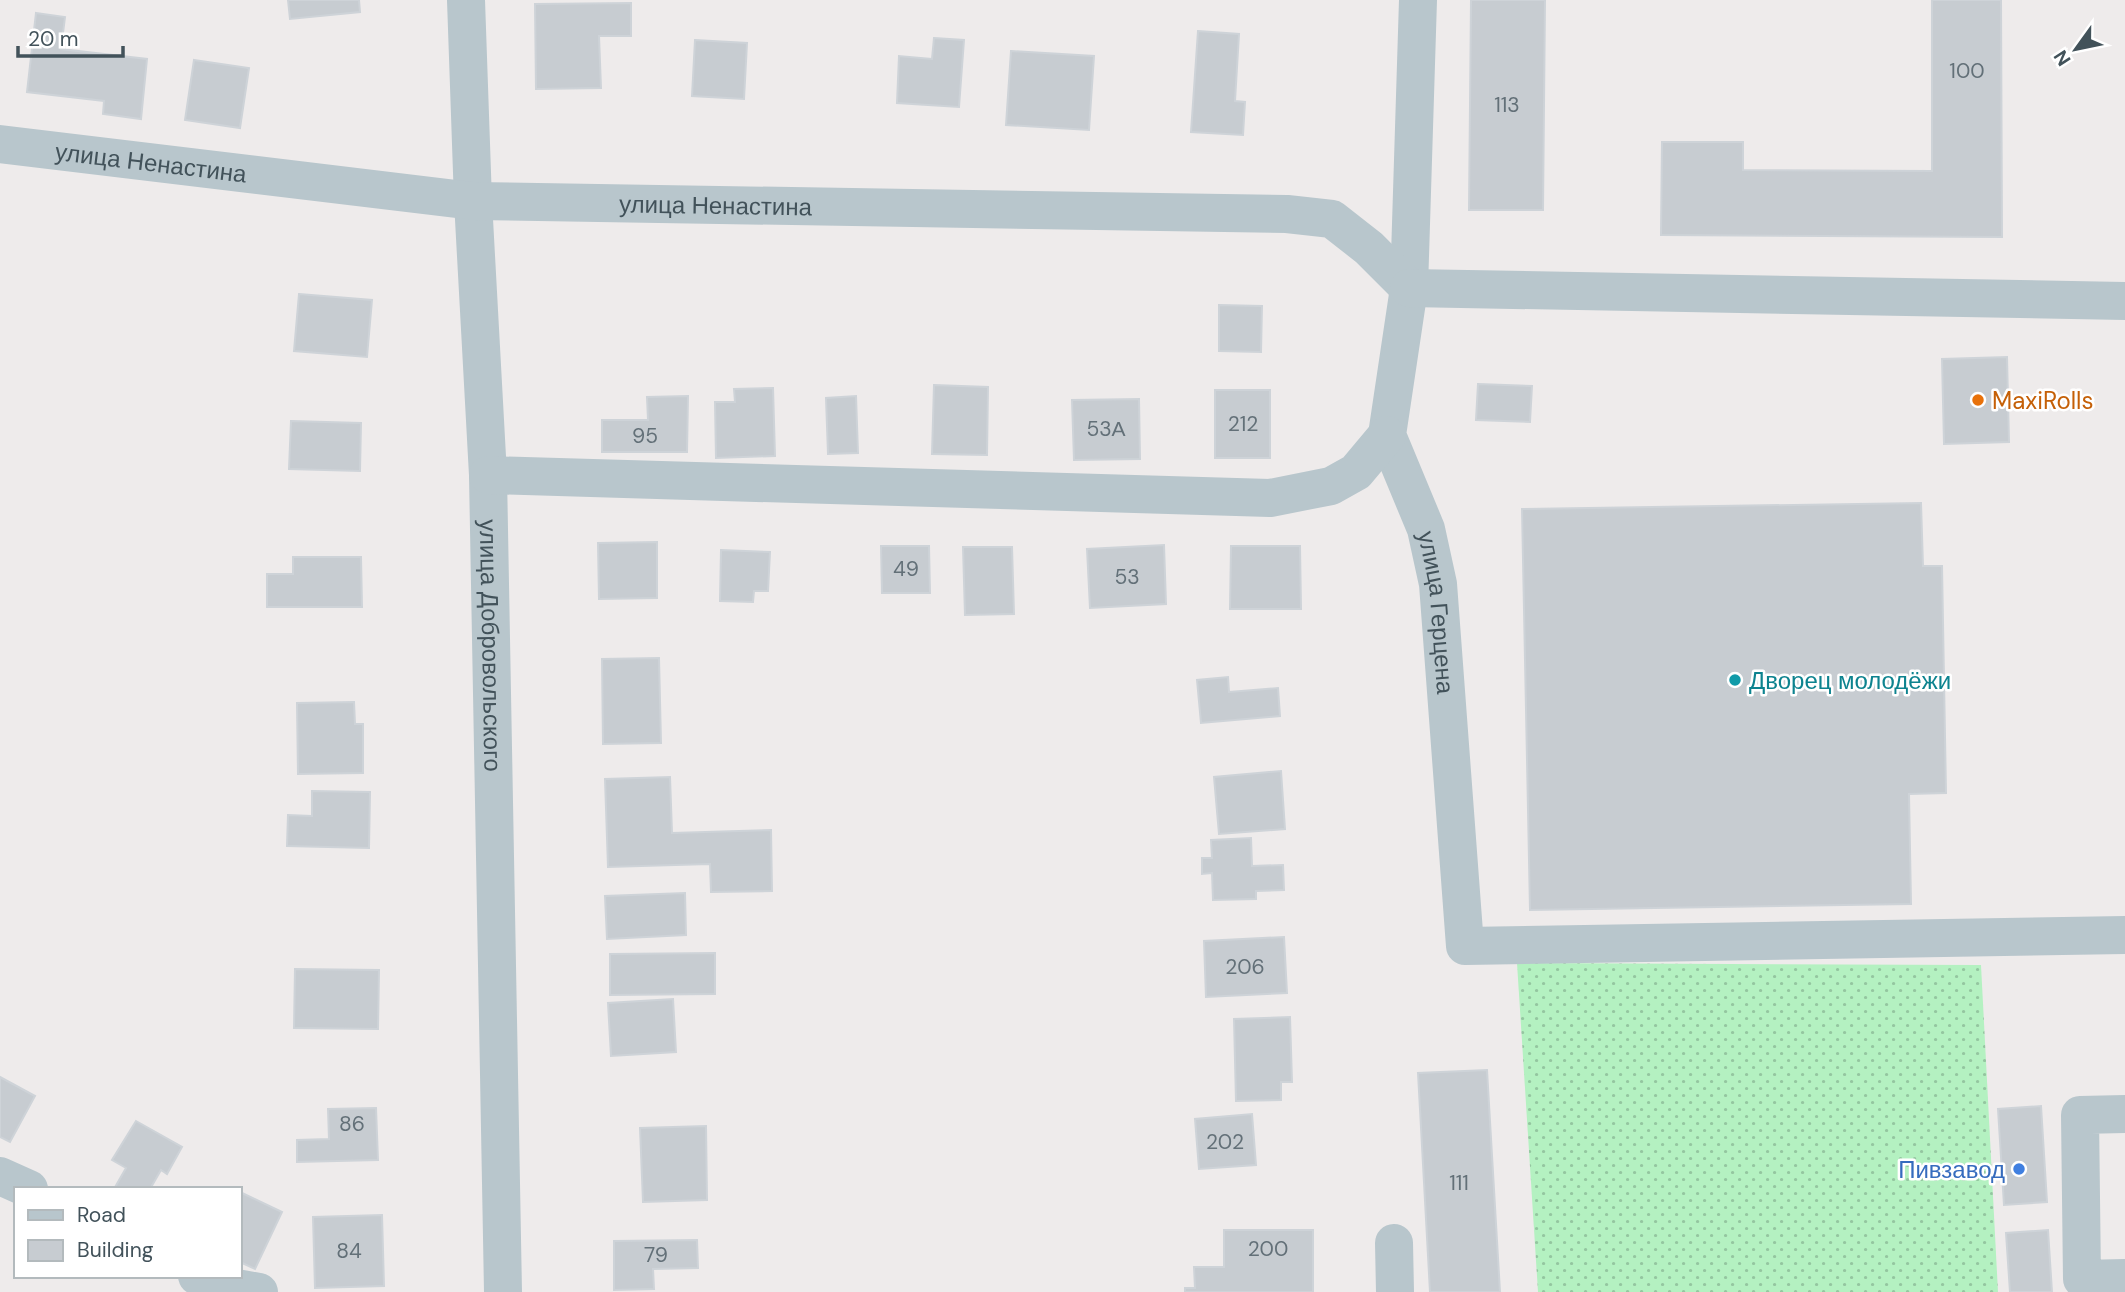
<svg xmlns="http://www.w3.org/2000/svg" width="2125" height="1292" viewBox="0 0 2125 1292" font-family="'DM Sans',sans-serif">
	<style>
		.grass { fill: url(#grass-dots) }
		.building { fill: #c7ccd1; stroke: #ced3d8; stroke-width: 2 }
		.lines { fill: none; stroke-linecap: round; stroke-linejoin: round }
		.minor { stroke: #b8c6cc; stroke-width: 38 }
		.food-dot { fill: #e8710a; stroke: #fff; stroke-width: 2.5 }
		.culture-dot { fill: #0f9aa8; stroke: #fff; stroke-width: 2.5 }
		.shop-dot { fill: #3f7fe0; stroke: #fff; stroke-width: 2.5 }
		.labels { text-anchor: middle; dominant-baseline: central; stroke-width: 5; stroke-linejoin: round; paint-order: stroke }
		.number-label { font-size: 21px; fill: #637078 }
		.street-label { font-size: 24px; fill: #42525a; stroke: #fff }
		.food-label { font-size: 24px; fill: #c56008; stroke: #fff; text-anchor: start }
		.culture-label { font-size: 24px; fill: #0d838f; stroke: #fff; text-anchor: start }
		.shop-label { font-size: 24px; fill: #366cbe; stroke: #fff; text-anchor: end }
	</style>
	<defs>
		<pattern id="grass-dots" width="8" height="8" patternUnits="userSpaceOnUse" patternTransform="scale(1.75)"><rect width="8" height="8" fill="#b4f1c1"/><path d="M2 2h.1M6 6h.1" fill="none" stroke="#94c6a0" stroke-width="1.8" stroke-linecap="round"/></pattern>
	</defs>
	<rect width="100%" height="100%" fill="#eeebeb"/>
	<path class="grass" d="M1517,963L1981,965L1998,1292H1538Z"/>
	<g class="building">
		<path d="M288,0H359L360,12L290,19Z"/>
		<path d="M1471,0H1545L1543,210H1469Z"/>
		<path d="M1932,0H2001L2002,237L1661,235L1662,142H1743V170L1932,171Z"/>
		<path d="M631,3V36H599L601,88L536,89L535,4Z"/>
		<path d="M36,13L65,17L61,49L147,59L141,119L103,114L104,101L27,92Z"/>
		<path d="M1198,31L1239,34L1235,101L1245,102L1243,135L1191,132Z"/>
		<path d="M934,38L964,40L959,107L897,103L899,56L932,59Z"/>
		<path d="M695,40L747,43L744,99L692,96Z"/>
		<path d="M1011,51L1094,56L1089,130L1006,125Z"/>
		<path d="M194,60L249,68L240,128L185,120Z"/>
		<path d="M299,294L372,300L367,357L294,351Z"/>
		<path d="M1219,305L1262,306L1261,352L1219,351Z"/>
		<path d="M2007,357L2009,442L1944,444L1942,359Z"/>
		<path d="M1478,384L1532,386L1530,422L1476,420Z"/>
		<path d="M934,385L988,387L987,455L932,454Z"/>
		<path d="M773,388L775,456L716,458L715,402H735L734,389Z"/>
		<rect x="1215" y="390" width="55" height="68"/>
		<path d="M688,396L687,452H602V420H648L647,397Z"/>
		<path d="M856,396L858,453L828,454L826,398Z"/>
		<path d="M1139,399L1140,459L1074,460L1072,400Z"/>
		<path d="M291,421L361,423L360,471L289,469Z"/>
		<path d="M1921,503L1923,566H1942L1946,793L1909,794L1911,904L1530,910L1522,509Z"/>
		<path d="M657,542V598L599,599L598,543Z"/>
		<path d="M1164,545L1166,604L1090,608L1087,549Z"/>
		<path d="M881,546H929L930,593H882Z"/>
		<path d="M1231,546H1300L1301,609H1230Z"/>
		<path d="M963,547H1012L1014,614L965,615Z"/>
		<path d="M721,550L770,552L768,591H754L753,602L720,601Z"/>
		<path d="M293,557H361L362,607H267V574H293Z"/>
		<path d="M659,658L661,743L603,744L602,659Z"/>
		<path d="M1228,677L1229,692L1278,688L1280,716L1201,723L1197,680Z"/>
		<path d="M354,702L355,724H363V773L298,774L297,703Z"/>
		<path d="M1281,771L1285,829L1219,834L1214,777Z"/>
		<path d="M670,777L672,833L771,830L772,891L711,892L710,864L608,867L605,779Z"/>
		<path d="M312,791L370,792L369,848L287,846L288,815L312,816Z"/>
		<path d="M1251,838L1252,866L1283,865L1284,890L1256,891V899L1213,900L1212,873L1202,874V858H1212L1211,840Z"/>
		<path d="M685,893L686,935L607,939L605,896Z"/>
		<path d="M1284,937L1287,993L1206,997L1204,941Z"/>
		<path d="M715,953V994L610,995V954Z"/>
		<path d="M295,969L379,970L378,1029L294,1028Z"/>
		<path d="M673,999L676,1052L611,1056L608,1003Z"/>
		<path d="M1290,1017L1292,1082H1281V1100L1236,1101L1234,1019Z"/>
		<path d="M1487,1070L1500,1292H1430L1418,1073Z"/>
		<path d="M0,1077L35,1096L10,1142L0,1137Z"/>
		<path d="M2041,1106L2047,1202L2004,1205L1998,1109Z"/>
		<path d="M376,1108L378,1160L297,1162V1140L329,1139L328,1109Z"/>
		<path d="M1252,1114L1256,1165L1199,1169L1195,1119Z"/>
		<path d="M136,1121L182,1147L167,1174L161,1170L150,1189H114L126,1168L112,1160Z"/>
		<path d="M706,1126L707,1200L643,1202L640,1128Z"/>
		<path d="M240,1192L282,1212L255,1269L240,1262Z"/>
		<path d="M382,1215L384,1286L315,1288L313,1217Z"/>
		<path d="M1224,1230H1313V1292H1185V1288H1195L1194,1267H1224Z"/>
		<path d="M2048,1230L2052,1292H2010L2006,1233Z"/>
		<path d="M697,1240L698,1268L653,1269L654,1289L614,1290V1241Z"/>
	</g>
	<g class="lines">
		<g class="minor">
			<path id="s1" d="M466,0L473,201L488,475L503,1292"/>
			<path id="s2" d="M1418,0L1409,288L1387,435L1426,529L1438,584L1465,946L2125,935"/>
			<path id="s3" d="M0,144L473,201L1287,214L1332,219L1369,248L1409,288"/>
			<path d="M1409,288L2125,301"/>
			<path d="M488,475L1270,498L1331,486L1356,472L1387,435"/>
			<path d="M2125,1114L2080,1115L2082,1279L2125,1278"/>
			<path d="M0,1176L29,1189"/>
			<path d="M1394,1243L1395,1292"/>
			<path d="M197,1276L208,1283L259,1292"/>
		</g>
	</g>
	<circle class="food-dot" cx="1978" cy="400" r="7"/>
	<circle class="culture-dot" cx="1735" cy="680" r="7"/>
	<circle class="shop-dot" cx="2019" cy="1169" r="7"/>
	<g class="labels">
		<g class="number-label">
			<text x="1967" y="71">100</text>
			<text x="1507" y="105">113</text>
			<text x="1243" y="424">212</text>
			<text x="1106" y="429">53А</text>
			<text x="645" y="436">95</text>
			<text x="906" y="569">49</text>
			<text x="1127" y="577">53</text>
			<text x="1245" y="967">206</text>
			<text x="352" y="1124">86</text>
			<text x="1225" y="1142">202</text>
			<text x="1459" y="1183">111</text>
			<text x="1268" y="1249">200</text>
			<text x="349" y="1251">84</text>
			<text x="656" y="1255">79</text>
		</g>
		<g class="street-label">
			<text stroke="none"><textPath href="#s3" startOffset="152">улица Ненастина</textPath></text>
			<text stroke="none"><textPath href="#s3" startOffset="719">улица Ненастина</textPath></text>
			<text stroke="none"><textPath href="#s2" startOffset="623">улица Герцена</textPath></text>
			<text stroke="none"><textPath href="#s1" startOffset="646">улица Добровольского</textPath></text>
		</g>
		<g class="food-label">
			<text x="1992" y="400">MaxiRolls</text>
		</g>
		<g class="culture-label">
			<text x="1749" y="680">Дворец молодёжи</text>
		</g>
		<g class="shop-label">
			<text x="2005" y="1169">Пивзавод</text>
		</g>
	</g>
	<rect x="14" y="1187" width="228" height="91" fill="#ffffff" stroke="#b3babd" stroke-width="2"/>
	<rect x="28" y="1210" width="35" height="10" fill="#b8c6cc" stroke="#b3babd" stroke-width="2"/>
	<text x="77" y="1222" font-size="21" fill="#42525a">Road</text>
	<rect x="28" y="1240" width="35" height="21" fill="#c7ccd1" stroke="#b3babd" stroke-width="2"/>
	<text x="77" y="1257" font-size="21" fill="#42525a">Building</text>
	<g transform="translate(2076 49) rotate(237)" stroke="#ffffff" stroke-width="5" paint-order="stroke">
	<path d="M0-5L12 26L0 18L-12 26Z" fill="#42525a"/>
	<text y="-10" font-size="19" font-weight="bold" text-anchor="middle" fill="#42525a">N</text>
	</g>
	<path d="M18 46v10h105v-10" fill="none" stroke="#42525a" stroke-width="3.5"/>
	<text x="28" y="46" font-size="21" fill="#42525a" stroke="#ffffff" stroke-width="5" paint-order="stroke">20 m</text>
</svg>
